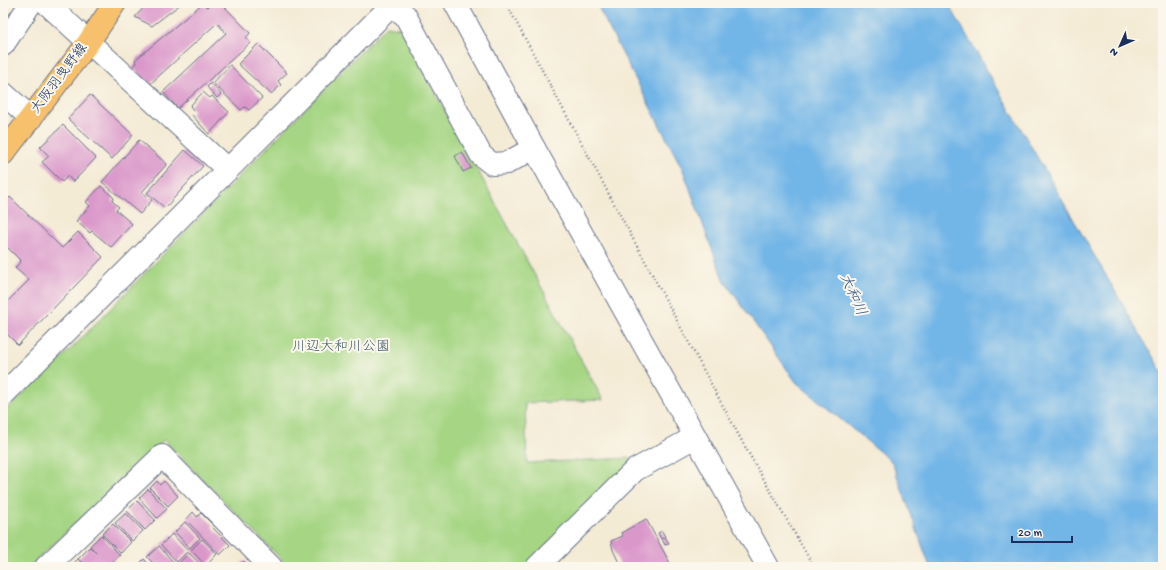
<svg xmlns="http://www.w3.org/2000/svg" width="1166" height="570" viewBox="0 0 1166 570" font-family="'Gochi Hand','Klee One',sans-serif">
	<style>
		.green { fill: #a6d684; stroke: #608271 }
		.water { fill: #72b5e7; stroke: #4672a2 }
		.building { fill: #da97ca }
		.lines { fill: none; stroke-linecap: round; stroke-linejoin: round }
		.minor-casing { stroke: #677188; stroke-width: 24 }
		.major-casing { stroke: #677188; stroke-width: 24 }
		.path { stroke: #677188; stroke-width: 2.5; stroke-dasharray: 1 3; stroke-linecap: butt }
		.minor { stroke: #fff; stroke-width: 22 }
		.major { stroke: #f7c06c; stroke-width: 22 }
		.labels { text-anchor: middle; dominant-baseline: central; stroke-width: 4; stroke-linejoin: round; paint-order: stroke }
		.street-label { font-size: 14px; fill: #1b2f5e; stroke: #fbf7ec }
		.park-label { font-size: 14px; fill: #3e5968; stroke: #fbf7ec }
		.water-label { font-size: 15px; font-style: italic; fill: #355787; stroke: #fbf7ec }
	</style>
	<rect width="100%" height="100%" fill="#fbf7ec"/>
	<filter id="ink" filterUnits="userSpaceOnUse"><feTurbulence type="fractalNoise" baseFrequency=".025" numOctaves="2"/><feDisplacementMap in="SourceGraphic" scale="8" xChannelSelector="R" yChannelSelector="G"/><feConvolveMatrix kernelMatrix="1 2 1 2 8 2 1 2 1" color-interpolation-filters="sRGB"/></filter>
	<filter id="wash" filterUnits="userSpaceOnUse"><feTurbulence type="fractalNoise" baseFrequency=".012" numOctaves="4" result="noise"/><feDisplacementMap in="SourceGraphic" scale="16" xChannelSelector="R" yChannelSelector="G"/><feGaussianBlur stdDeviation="0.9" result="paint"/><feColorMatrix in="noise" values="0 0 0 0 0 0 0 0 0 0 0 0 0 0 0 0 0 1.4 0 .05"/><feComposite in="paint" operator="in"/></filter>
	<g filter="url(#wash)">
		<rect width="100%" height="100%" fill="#f4ebd5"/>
		<path class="green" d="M386,26L400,28L603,400L525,403L527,463L631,458L630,464L524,567H289L164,440L29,567H8L3,561V413L73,347Z"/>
		<path class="water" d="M596,3H948L1163,374V567H930L892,462L796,382L723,279L683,170Z"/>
		<g id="blocks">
			<g class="building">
				<path d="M148,3H182L152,26L135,17Z"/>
				<path d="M212,3H221L250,33L246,38L250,43L178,108L163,92L226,33L217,23L149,85L132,67L136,63L135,60L202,4L207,7Z"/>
				<path d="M258,44L287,73L278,81L281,85L271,94L238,64Z"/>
				<path d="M230,65L262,98L249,110L245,107L241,110L213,83Z"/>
				<path d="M211,83L221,94L217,98L207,87Z"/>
				<path d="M203,92L210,98L212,96L229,112L209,134L191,114L194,111L190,106Z"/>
				<path d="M90,95L133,135L112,159L68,119Z"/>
				<path d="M63,125L96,158L73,182L68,176L62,182L42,162L49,156L40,147Z"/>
				<path d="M139,140L167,164L142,192L152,200L140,214L102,182Z"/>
				<path d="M185,150L203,166L165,208L147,193Z"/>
				<path d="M462,152L471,168L463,172L455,156Z"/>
				<path d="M101,186L114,198L112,201L119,207L116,210L132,224L111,247L92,231L90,233L76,221L90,206L86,202Z"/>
				<path d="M10,197L62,248L78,232L103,257L18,345L3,330V306L29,280L15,268L21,261L3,243V204Z"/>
				<path d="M157,481L160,485L164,481L178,496L168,506L150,488Z"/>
				<path d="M148,489L167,509L157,518L139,498Z"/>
				<path d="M137,501L155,520L145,530L127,511Z"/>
				<path d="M193,512L197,517L201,513L213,525L212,527L230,545L220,555L186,520Z"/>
				<path d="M126,513L143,531L132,541L115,523Z"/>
				<path d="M646,519L672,567H621L613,550L611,541L623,536L621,533Z"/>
				<path d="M185,522L200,538L190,548L175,532Z"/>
				<path d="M113,524L131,542L121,553L102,534Z"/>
				<path d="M662,531L665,537L661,539L658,533Z"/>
				<path d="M172,534L188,551L177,562L161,545Z"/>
				<path d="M101,535L120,555L106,567H87L78,559L90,547L96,553L90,546Z"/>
				<path d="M665,537L669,543L665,545L662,539Z"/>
				<path d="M202,539L217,554L206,566L191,550Z"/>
				<path d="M159,546L175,564L172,567H157L147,557Z"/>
				<path d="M189,553L201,565L198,567H181L178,564Z"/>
				<path d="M78,559L86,567H70Z"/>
				<path d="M144,559L151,567H136Z"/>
				<path d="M244,561L250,567H237Z"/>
				<path d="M681,563L683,567H678L677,565Z"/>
			</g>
		</g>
	</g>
	<g filter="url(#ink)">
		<use href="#blocks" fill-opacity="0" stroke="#677188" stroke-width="1"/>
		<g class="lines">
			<defs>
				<g id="minor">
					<path d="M46,3L228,170"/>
					<path d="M455,3L534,148L768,567"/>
					<path d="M3,45L31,3"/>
					<path d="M3,93L31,118"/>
					<path d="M3,395L387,10L396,9L405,15L481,155L492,164L507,163L534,148"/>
					<path d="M46,567L162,456L271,567"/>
					<path d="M537,567L635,470L695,437"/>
				</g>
				<path id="major" d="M3,154L88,43L115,3"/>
			</defs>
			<use href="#minor" class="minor-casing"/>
			<use href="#major" class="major-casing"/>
			<path class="path" d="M506,3L744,445L814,567"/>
			<use href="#minor" class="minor"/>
			<use href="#major" class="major"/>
		</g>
	</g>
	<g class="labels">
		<g class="street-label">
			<text transform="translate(60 79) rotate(-53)">大阪羽曳野線</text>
		</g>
		<g class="park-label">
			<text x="341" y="347">川辺大和川公園</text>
		</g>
		<g class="water-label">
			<text transform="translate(852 295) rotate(66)">大和川</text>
		</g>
	</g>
	<rect width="1166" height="570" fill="none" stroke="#fbf7ec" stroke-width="16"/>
	<g transform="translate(1120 46) rotate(225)" stroke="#fbf7ec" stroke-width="3" paint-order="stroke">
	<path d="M0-3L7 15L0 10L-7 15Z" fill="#1b2f5e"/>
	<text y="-6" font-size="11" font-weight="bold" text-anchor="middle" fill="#1b2f5e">N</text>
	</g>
	<path d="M1012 536v6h60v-6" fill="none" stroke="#1b2f5e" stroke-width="2"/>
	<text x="1018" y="536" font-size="12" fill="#1b2f5e" stroke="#fbf7ec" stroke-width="3" paint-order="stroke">20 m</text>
</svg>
